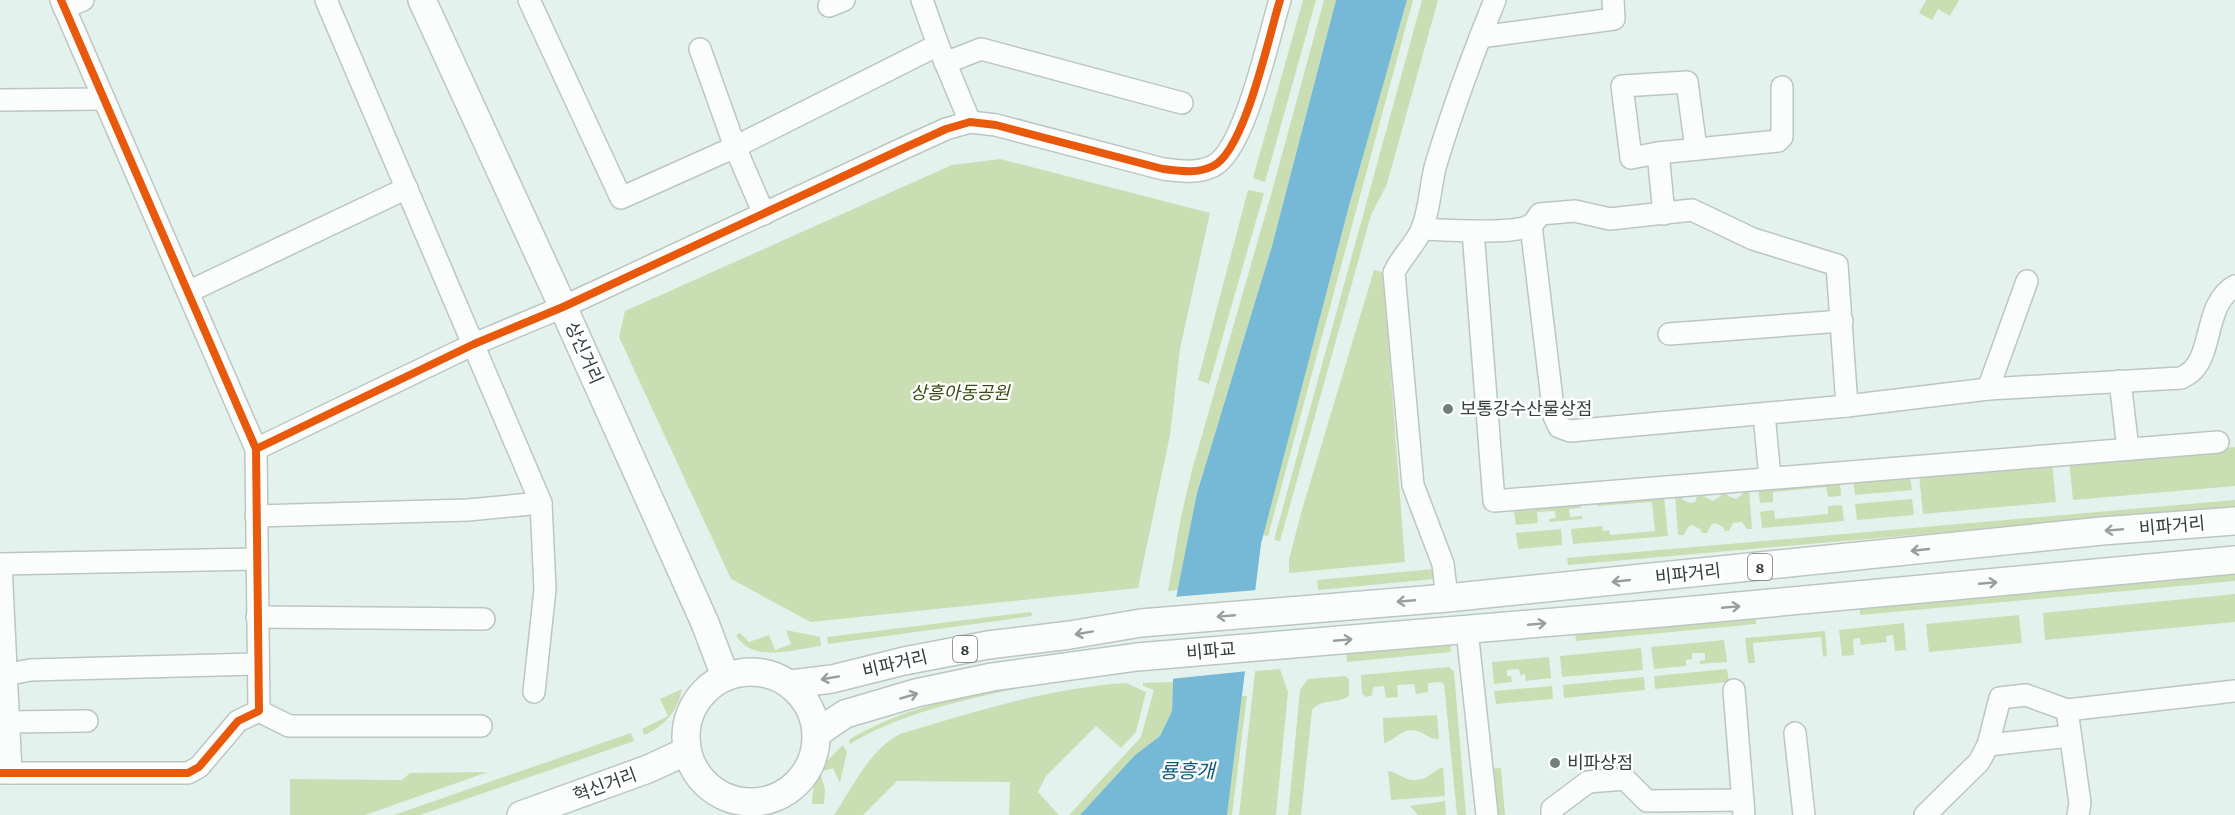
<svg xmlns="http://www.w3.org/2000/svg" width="2235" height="815" viewBox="0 0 2235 815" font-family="'Crimson Pro','Noto Sans KR',serif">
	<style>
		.green { fill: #cadeb4 }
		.water { fill: #75b9d7 }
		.pier { fill: #e4f2ee }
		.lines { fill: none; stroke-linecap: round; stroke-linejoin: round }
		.minor-casing { stroke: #bbc6c3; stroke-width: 24 }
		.major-casing { stroke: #bbc6c3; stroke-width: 30 }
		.minor { stroke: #fbfdfc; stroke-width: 21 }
		.major { stroke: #fbfdfc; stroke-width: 27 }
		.cycleway-casing { stroke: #fff; stroke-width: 11 }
		.cycleway { stroke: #e8590c; stroke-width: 8 }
		.oneway { stroke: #989e9c }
		.poi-dot { fill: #727e7a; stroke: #fff; stroke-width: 2 }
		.labels { text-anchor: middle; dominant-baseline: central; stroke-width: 5; stroke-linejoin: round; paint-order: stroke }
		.shield { fill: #fff; stroke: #727976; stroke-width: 1.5 }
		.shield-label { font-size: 16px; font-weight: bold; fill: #353f3c }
		.street-label { font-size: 18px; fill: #353f3c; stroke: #fff }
		.park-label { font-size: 18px; font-style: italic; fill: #3a4a10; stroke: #fff }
		.poi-label { font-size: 18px; fill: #353f3c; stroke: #fff; text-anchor: start }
		.water-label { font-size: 20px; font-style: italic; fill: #105877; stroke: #fff }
	</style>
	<rect width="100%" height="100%" fill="#e4f2ee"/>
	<g class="green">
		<path d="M1303,0H1316L1265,182L1253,178Z"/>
		<path d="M1324,0H1336L1272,246L1197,493L1178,590L1168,591L1181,517L1192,470L1271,195Z"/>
		<path d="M1407,0H1413L1268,536L1263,535L1349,206Z"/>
		<path d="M1422,0H1438L1387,184L1371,215L1280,541L1274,540Z"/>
		<path d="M1926,0H1959L1950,16L1938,9L1932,20L1919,13Z"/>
		<path d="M1000,159L1210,213L1180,349L1170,435L1138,588L811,622L731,579L619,337L625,311L952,165Z"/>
		<path d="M1248,190L1264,193L1209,384L1198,380Z"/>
		<path d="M1374,270L1383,272L1405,562L1289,573V559L1302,510Z"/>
		<path d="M2235,447V486L2073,500L2069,461Z"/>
		<path d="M2052,462L2056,502L1923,514L1919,475Z"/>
		<path d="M1910,476L1912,490L1855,495L1853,480Z"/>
		<path d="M1840,481L1841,496L1828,497L1826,487L1773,492V502L1760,503L1758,488Z"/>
		<path d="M1749,489L1752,529H1747L1742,522L1733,523L1729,531H1725L1723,527L1715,523L1711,525L1707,533H1702L1700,529L1692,525L1688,527L1684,535H1678L1675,496L1681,495L1683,500L1690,503L1695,502L1698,494L1704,493L1705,497L1713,501L1721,496V492L1726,491L1728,496L1736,499L1743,494V490Z"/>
		<path d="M1664,496L1668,536L1573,544L1571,529L1602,526L1603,531L1609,530L1610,535L1655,531L1652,502L1597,506V502Z"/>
		<path d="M1912,499L1914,515L1857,520L1855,504Z"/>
		<path d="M2235,500V507L1568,565L1567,558Z"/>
		<path d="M1581,505V508L1569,509L1570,517L1582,516L1583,519L1549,522V519L1556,518L1555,511L1537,512L1538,523L1516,525L1514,511Z"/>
		<path d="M1842,505L1844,521L1762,528L1760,512L1774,510L1775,519L1828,514V506Z"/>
		<path d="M1561,529L1562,545L1518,549L1516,533Z"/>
		<path d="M1433,569L1434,579L1318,590L1317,580Z"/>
		<path d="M2235,572V581L1860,615V607Z"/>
		<path d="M2235,594V622L2045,640L2043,613Z"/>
		<path d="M1031,612L1032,616L828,644L827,637Z"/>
		<path d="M2019,615L2022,643L1929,652L1926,624Z"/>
		<path d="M1755,616L1756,624L1576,641L1575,632Z"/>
		<path d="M1904,623L1906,650L1895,651L1893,635L1886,636L1887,642L1861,645L1860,638L1853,639L1854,655L1842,656L1839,630Z"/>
		<path d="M786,630L820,637L821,646C795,649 752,664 736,635L740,633L749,642L769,635L775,650L791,644Z"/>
		<path d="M1825,631L1827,656L1823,657L1821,637L1753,643L1755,663H1748L1745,638Z"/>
		<path d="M1724,640L1727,662L1700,664V661L1705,660V653H1692V659L1686,660V666L1654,669L1651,647Z"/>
		<path d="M1450,642L1451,652L1347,662L1346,651Z"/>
		<path d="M1641,648L1643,670L1562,677L1560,656Z"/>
		<path d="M1549,657L1551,678L1526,681L1525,674L1520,675L1519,669L1507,670V676H1511L1512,682L1494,684L1492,662Z"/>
		<path d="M1449,667L1454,672L1466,815H1457L1444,684L1440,682L1428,683V692L1416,694L1414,684L1397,685L1398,697L1386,698L1384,686L1373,687L1372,695L1366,697L1362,694L1361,675Z"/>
		<path d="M1280,669L1288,692L1276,815H1239L1255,671Z"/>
		<path d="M1727,669L1729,682L1655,689L1654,676Z"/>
		<path d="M1345,676L1349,679V696C1337,704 1322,698 1312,710L1301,815H1288L1300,690L1308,679Z"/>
		<path d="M1644,677L1645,690L1564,698L1563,685Z"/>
		<path d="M1043,678L1044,683C982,696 904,710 850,744L849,740C906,705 978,693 1043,678Z"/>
		<path d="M1173,682L1172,711L1160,736L1135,755L1080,815H1069L1141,737L1154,690L1143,686V683Z"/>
		<path d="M1126,683L1146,692L1136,732L1121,748L1096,726L1046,776L1038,792L1059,815H1009L1010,782L897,781L863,815H834C853,787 869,750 900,734C973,712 1049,688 1126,683Z"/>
		<path d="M1552,686L1553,699L1496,704L1494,691Z"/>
		<path d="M682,689C678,711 664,727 644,735L642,729L668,716L660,699Z"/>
		<path d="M1242,696H1247L1232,815H1227Z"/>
		<path d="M1437,715L1439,739C1429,740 1422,730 1411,730C1399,731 1394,741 1384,743L1383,718Z"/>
		<path d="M631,733L634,741L420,815H394Z"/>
		<path d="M843,745L847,752L840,783L833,768L820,772L825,790L824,804H812C814,771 821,767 843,745Z"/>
		<path d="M1443,767L1445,796L1391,800L1388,771C1398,772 1405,781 1416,780C1428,780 1433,770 1443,767Z"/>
		<path d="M1501,768L1505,815H1495L1490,769Z"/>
		<path d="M488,772L365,815H290V779L402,780L410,773Z"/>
		<path d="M1445,801L1446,815H1418L1410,806Z"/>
	</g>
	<path class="water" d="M1336,0H1407L1349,206L1261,544L1227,815H1080L1135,755L1160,736L1172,711L1176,598L1197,493L1272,246Z"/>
	<path class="pier" d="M1257,590L1248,671L1170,679L1173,597Z"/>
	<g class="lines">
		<defs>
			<g id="minor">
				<path d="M326,0L541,503L545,589L534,692"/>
				<path d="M529,0L621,198L735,147L938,45"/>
				<path d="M922,0L938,45L970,122"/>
				<path d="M829,6L844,0"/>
				<path d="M64,8L83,0"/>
				<path d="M1480,37L1614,19L1613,0"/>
				<path d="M700,49L735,147L764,214"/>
				<path d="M945,63L981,49L1182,103"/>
				<path d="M0,100L104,99"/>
				<path d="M1658,153L1631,158L1622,86L1687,82L1696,149"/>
				<path d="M1664,214L1658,153L1778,141L1782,137V87"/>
				<path d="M1531,225L1554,416L1559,427L1570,431L1847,406L1988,389L2181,378C2185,376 2190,373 2193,370C2213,349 2205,303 2235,286"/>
				<path d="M1422,229C1443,230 1515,235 1531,225C1534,223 1538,217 1540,214L1575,211L1610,219L1692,210L1753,239L1837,265L1847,406"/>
				<path d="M1473,231L1494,501L2218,442"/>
				<path d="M188,292L407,188"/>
				<path d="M1669,334L1842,321"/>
				<path d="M2120,381L2128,449"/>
				<path d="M1988,389L2027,281"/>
				<path d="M1764,414L1770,478"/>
				<path d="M256,449L474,344L563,307L902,149L946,129L970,122L996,125L1163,169C1180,171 1197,174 1213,166C1245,151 1269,35 1280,0"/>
				<path d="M256,516L468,510L541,503"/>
				<path d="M0,564L257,559"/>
				<path d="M1,564L11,773"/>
				<path d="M1447,598L1443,564L1413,485L1394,273C1401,257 1414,246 1421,231C1430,211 1430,185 1436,164C1453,108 1473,54 1495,0"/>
				<path d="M257,617L484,619"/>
				<path d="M1467,630L1487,815"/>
				<path d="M0,676L30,670L258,664"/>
				<path d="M1734,690L1744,815"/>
				<path d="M2067,710L2235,691"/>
				<path d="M259,711L289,726H481"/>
				<path d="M8,722L87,721"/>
				<path d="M1795,733L1804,815"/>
				<path d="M1988,745L2070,736"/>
				<path d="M0,773H188L199,767L238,721L259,711L256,449L61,0"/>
				<path d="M1552,815V809L1588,782L1625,779L1647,801L1743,800"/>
				<path d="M1925,815L1979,762L1988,745L2000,698L2026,695L2067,710L2080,803L2078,815"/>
			</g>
			<g id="major">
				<path d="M422,0L563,307L705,623L725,676"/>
				<circle cx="751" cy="737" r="65"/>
				<path d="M791,684L832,679L904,661L988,645L1070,635L1141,623L1447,598L2102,531L2235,521"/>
				<path d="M817,733L845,714L916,693L992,677L1137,657L1662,613L2235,560"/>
				<path d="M521,815L648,769L687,751"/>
			</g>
		</defs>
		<use href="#minor" class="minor-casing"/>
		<use href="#major" class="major-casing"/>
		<use href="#minor" class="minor"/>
		<use href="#major" class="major"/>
		<defs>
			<g id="cycleway">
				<path d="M256,449L474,344L563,307L902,149L946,129L970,122L996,125L1163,169C1180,171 1197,174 1213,166C1245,151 1269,35 1280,0"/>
				<path d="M0,773H188L199,767L238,721L259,711L256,449L61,0"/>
			</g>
		</defs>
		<use href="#cycleway" class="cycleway-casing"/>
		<use href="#cycleway" class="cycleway"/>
	</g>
	<defs><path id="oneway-shaft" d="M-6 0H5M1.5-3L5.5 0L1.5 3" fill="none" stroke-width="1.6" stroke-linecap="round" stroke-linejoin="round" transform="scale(1.5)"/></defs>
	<g class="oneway">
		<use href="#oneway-shaft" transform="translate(2114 530) rotate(175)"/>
		<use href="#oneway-shaft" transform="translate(1920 550) rotate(174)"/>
		<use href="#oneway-shaft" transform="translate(1621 581) rotate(174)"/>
		<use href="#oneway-shaft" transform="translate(1988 583) rotate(-5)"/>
		<use href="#oneway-shaft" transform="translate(1406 601) rotate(175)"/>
		<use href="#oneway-shaft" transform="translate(1731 607) rotate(-5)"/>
		<use href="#oneway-shaft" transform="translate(1226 616) rotate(175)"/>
		<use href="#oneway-shaft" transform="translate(1537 624) rotate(-5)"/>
		<use href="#oneway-shaft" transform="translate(1084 633) rotate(170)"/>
		<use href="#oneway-shaft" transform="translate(1343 640) rotate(-5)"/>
		<use href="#oneway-shaft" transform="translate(830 678) rotate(170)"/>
		<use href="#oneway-shaft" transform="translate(909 696) rotate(-16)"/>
	</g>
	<g class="poi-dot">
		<circle cx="1448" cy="409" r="6"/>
		<circle cx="1555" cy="763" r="6"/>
	</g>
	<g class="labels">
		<g class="shield">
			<rect x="1748" y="554" width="24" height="26" rx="4.5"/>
			<rect x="953" y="636" width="24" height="26" rx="4.5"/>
		</g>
		<g class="shield-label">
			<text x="1760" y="567">8</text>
			<text x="965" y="649">8</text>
		</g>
		<g class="street-label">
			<text transform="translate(584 353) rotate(66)">상신거리</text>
			<text transform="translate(2172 526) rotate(-5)">비파거리</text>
			<text transform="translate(1688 574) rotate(-6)">비파거리</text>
			<text transform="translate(1211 651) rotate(-5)">비파교</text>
			<text transform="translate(895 664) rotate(-13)">비파거리</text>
			<text transform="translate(605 785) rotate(-20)">혁신거리</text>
		</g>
		<g class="park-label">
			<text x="960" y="393">상흥아동공원</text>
		</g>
		<g class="poi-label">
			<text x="1460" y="409">보통강수산물상점</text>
			<text x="1567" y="763">비파상점</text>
		</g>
		<g class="water-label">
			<text x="1187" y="771">룡흥개</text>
		</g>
	</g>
</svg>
